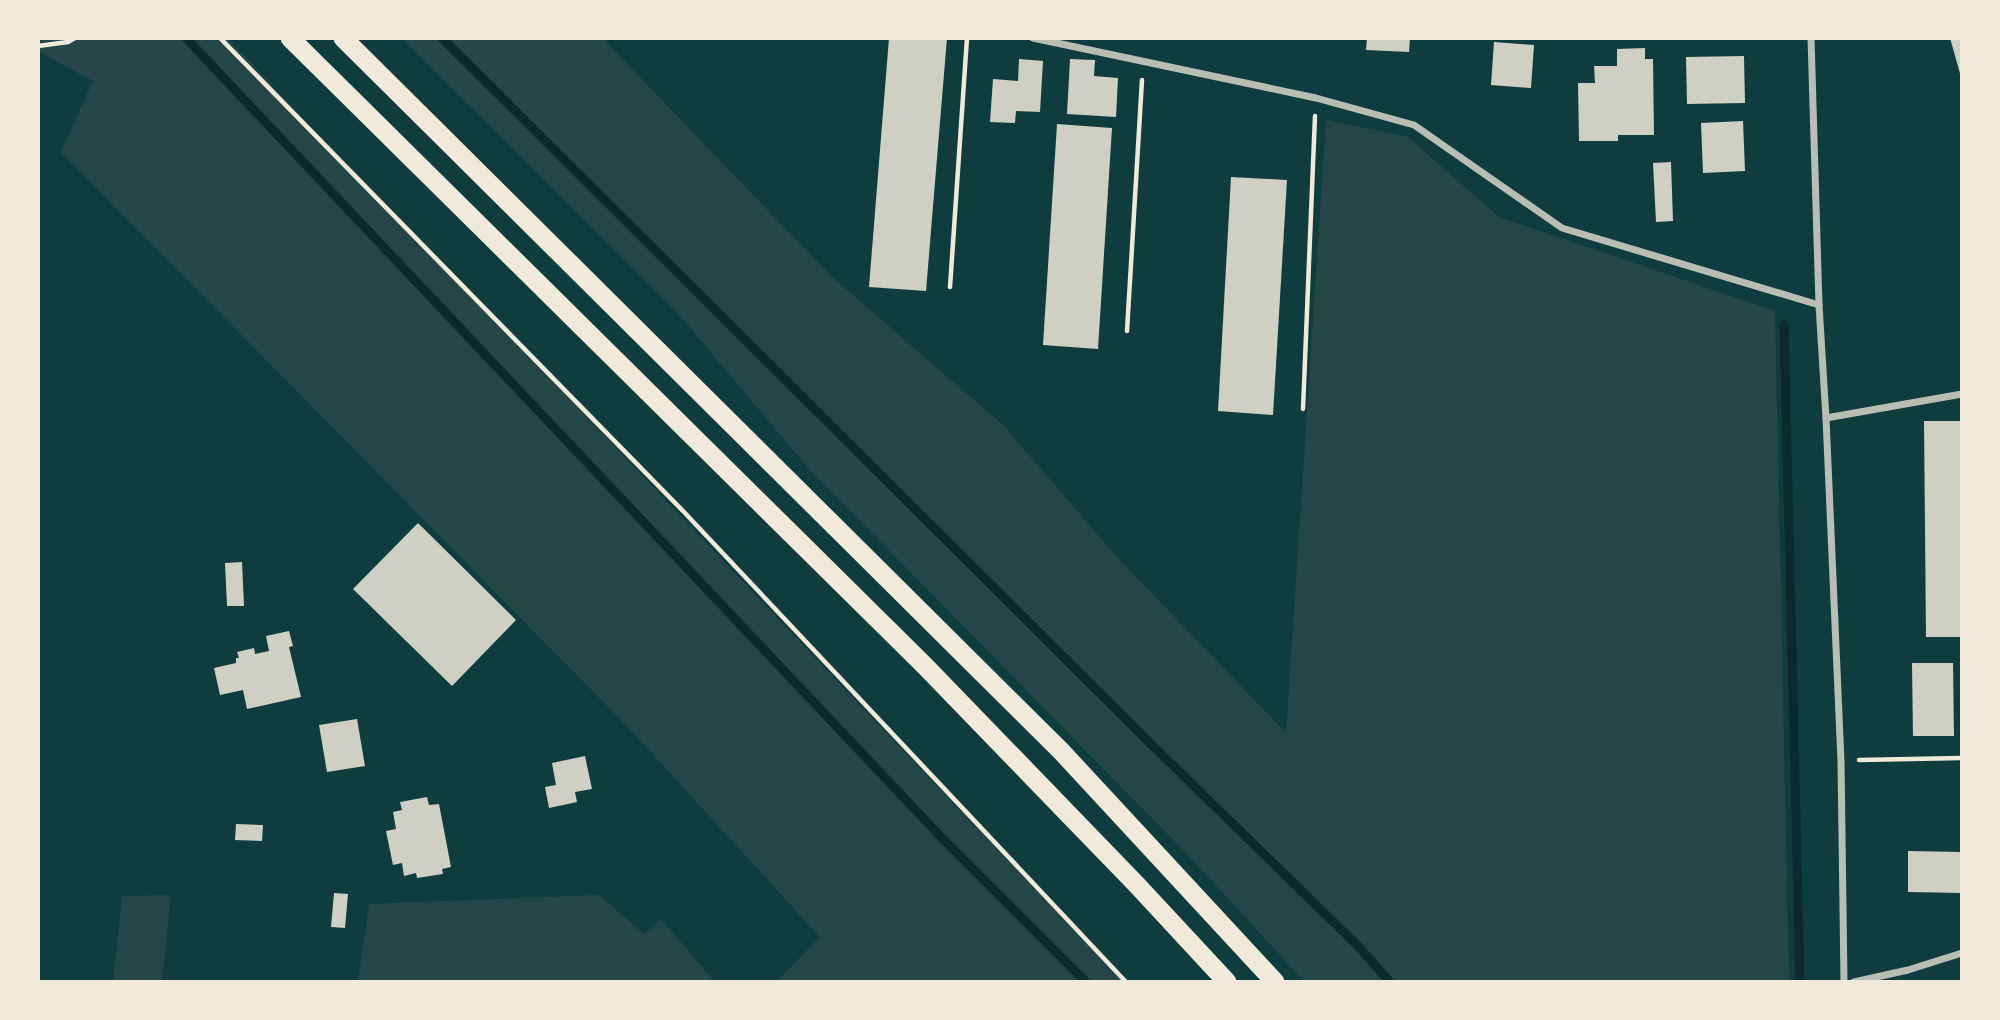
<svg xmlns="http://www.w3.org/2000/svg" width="2000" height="1020" viewBox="0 0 2000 1020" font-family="'Work Sans',sans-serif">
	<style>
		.green { fill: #244646 }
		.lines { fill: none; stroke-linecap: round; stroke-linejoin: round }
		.stream { stroke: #0a2a2b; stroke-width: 9 }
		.building { fill: #cfcfc3 }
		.path { stroke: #f1e9da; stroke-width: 4.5 }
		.minor { stroke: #b8beb3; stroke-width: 7 }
		.trunk { stroke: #f1e9da; stroke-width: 19 }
	</style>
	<rect width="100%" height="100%" fill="#0f3d3e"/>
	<g class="green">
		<path d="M38,39H228L1122,981H777L820,937L627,726L61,152L93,81L39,52Z"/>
		<path d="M403,39H603L832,277L1003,425L1115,555L1286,733L1326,120L1408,137L1499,217L1775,311L1789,981H1304L1189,856L809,469L677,312Z"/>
		<path d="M171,895L162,981H113L122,896Z"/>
		<path d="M599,895L644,934L661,919L714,981H358L369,904Z"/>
	</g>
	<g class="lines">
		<g class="stream">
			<path d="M186,38L942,838L1086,982"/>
			<path d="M442,38L1151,744L1358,946L1390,982"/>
			<path d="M1784,325L1800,982"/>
		</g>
	</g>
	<g class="building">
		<path d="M889,38H947L926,291L869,287Z"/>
		<path d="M1367,38H1410L1409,52L1366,50Z"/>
		<path d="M1950,38H1962V77H1961Z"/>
		<path d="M1494,42L1534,45L1531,88L1491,85Z"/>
		<path d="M1645,48V59H1653L1654,135H1618V141H1579L1578,83H1595L1594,66H1617V49Z"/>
		<path d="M1744,56L1745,103L1687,104L1686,57Z"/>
		<path d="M1019,59L1043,61L1040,112L1016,111L1015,123L990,122L993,79L1018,81Z"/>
		<path d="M1070,59L1095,60L1094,76L1118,78L1116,117L1067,114Z"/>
		<path d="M1743,121L1745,171L1703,173L1701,123Z"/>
		<path d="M1057,124L1112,128L1098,349L1043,345Z"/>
		<path d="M1671,162L1673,221L1656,222L1653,163Z"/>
		<path d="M1231,177L1287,180L1273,415L1218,411Z"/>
		<path d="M1924,421H1962V637H1926Z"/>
		<path d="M418,523L516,620L452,686L353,589Z"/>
		<path d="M242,562L244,606H227L225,563Z"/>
		<path d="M289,631L293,646L289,647L301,697L247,709L243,690L220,695L214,668L236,663V658H239L237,652L254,648L255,654L269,651L266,636Z"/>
		<path d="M1912,663H1953L1954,736H1913Z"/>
		<path d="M357,719L365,766L327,772L319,725Z"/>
		<path d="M585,756L592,789L575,792L577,802L549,808L545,787L556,785L552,763Z"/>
		<path d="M427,797L429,805L439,804L451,867L442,869L443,874L417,878L416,873L404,876L402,863L393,865L386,831L396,829L393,812L402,810L400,802Z"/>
		<path d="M236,824L263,825L262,841L235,840Z"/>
		<path d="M1908,851L1962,852V893L1908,892Z"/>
		<path d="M334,893L348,894L345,928L331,927Z"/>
	</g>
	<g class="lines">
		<g class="path">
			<path d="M220,38L684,512L1126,982"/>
			<path d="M38,46L68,42L75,38"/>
			<path d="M950,287L967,38"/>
			<path d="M1127,331L1142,80"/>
			<path d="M1303,409L1315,116"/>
			<path d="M1859,760L1962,758"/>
		</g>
		<g class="minor">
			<path d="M1033,38L1316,98L1414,125L1562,228L1819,305"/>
			<path d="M1811,38L1819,305L1826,418L1841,761L1844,982"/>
			<path d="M1826,418L1962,394"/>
			<path d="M1854,982L1908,970L1962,953"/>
		</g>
		<g class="trunk">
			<path d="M290,38L925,666L1136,884L1227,982"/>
			<path d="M343,38L1061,751L1275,982"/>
		</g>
	</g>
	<rect width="2000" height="1020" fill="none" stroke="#f1e9da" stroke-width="80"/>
</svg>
